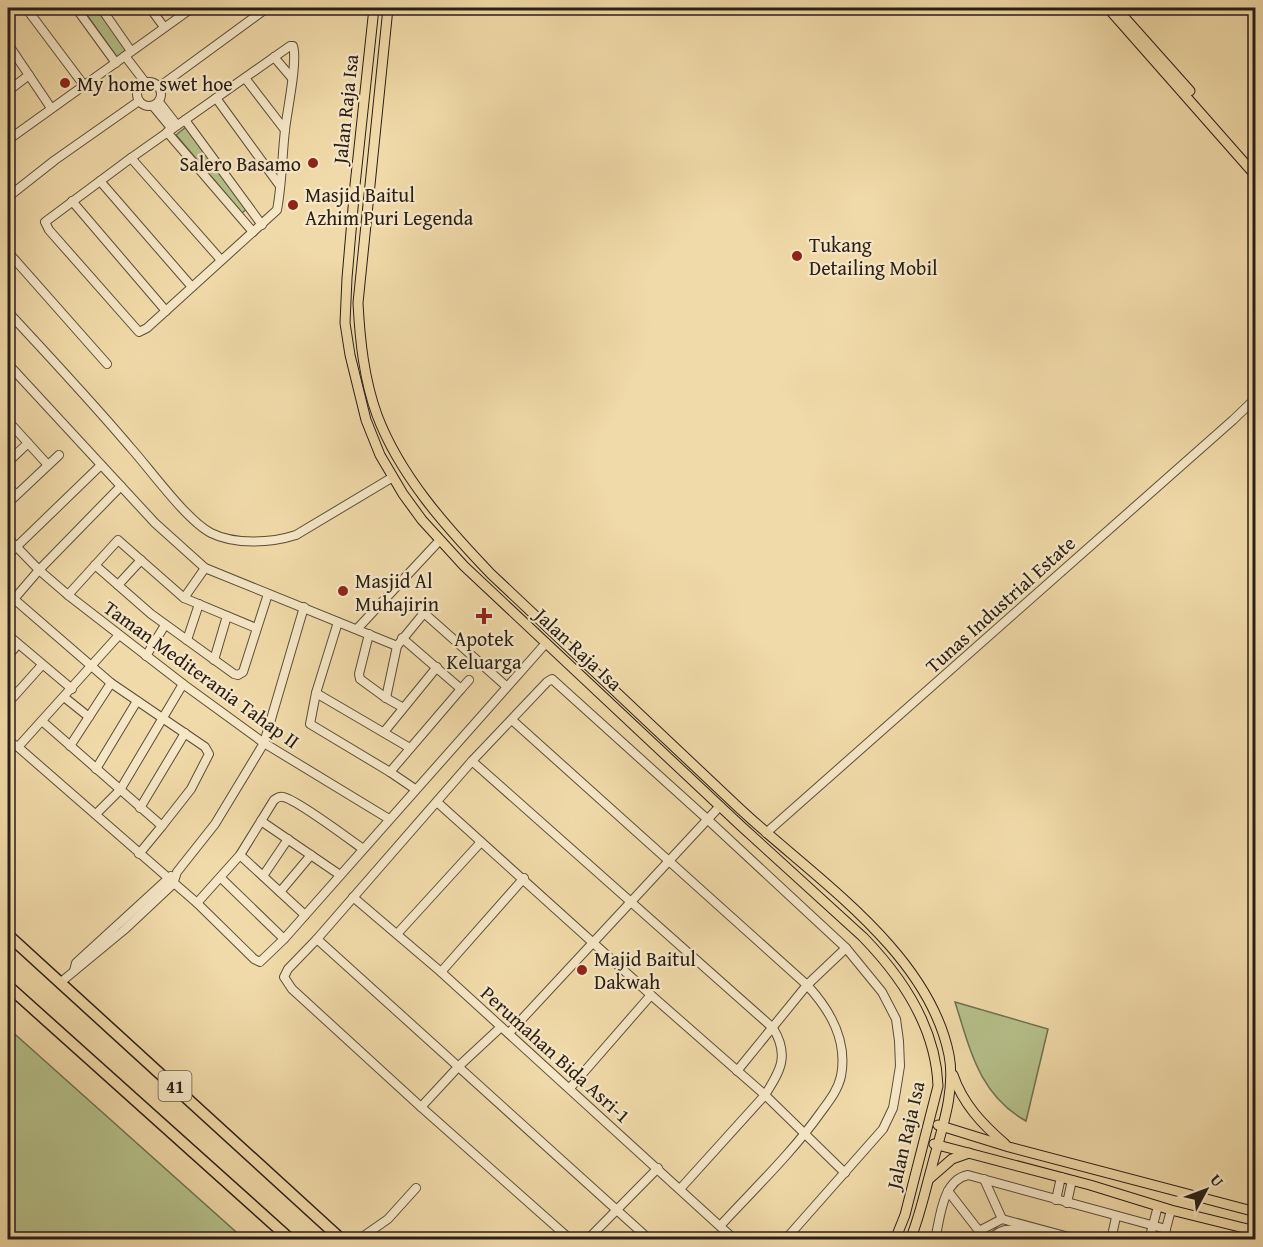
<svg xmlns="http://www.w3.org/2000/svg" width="1263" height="1247" viewBox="0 0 1263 1247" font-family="'Gentium Book Plus',serif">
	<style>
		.green { fill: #b6c18b; stroke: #6f7050; stroke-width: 1.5 }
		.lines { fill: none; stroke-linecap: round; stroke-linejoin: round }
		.canal { stroke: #9cbba4; stroke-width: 8 }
		.minor-casing { stroke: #5a4d3a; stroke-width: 10 }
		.major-casing { stroke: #281e15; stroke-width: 11 }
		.highway-casing { stroke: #281e15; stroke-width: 13 }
		.minor { stroke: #f6e7c7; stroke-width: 8 }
		.major { stroke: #f1daa9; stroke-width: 9 }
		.highway { stroke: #f1daa9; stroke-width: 10 }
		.poi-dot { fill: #8f2418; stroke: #f6e7c7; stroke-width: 2 }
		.labels { text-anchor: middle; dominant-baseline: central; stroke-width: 4.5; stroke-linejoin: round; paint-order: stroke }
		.shield { fill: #f6e7c7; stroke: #665a4a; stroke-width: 1.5 }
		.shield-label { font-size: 18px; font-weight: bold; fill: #281e15 }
		.poi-label { font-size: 20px; fill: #281e15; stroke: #f6e7c7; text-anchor: start }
		.street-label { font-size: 20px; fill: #281e15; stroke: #f6e7c7 }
	</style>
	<rect width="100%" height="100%" fill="#f1daa9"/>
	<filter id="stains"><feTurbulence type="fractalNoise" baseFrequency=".00333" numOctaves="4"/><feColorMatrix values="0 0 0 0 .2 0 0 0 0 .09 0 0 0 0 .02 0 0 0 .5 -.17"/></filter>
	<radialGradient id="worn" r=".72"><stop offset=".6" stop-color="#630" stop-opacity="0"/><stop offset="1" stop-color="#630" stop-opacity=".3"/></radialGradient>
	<g class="green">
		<path d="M82,8H100L130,51L118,59Z"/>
		<path d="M187,126L248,208L242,213L176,135Z"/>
		<path d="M955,1002L1048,1029L1026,1121C979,1095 970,1049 955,1002Z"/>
		<path d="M8,1028L244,1239H8Z"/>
	</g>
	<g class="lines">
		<path class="canal" d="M983,1240V1239"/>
		<defs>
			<g id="minor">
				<path d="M26,8L83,84"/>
				<path d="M76,8L116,63"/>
				<path d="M101,8L131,51"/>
				<path d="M150,8L164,27"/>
				<path d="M8,44L51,108"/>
				<path d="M290,46H293C298,61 287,111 285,130C282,156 282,184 277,210L147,328L139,332L49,230L45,222L131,158Z"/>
				<path d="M125,56L145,82"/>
				<path d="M274,57L291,77"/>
				<path d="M245,78L285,130"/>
				<circle cx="149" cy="94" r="12"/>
				<path d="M159,87L267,8"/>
				<path d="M8,91L29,75"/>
				<path d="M216,98L280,186"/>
				<path d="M159,102L177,125"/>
				<path d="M153,106L172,129"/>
				<path d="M185,120L262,225"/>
				<path d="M167,132L253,232"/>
				<path d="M8,140L192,8"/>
				<path d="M131,158L221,260"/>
				<path d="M100,181L192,287"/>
				<path d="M8,197L55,160L139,101"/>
				<path d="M72,201L166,311"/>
				<path d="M8,252L107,364"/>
				<path d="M8,312C49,356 91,401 130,447C150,469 186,520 211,533C235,545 271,543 296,535L393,477"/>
				<path d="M8,364L155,523L205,568L397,646"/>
				<path d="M8,421L48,465"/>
				<path d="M8,462L28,443"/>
				<path d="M8,486L16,495"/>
				<path d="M8,503L59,455"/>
				<path d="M8,538L39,570L68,595L183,684L264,743L389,819"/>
				<path d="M8,555L101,465"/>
				<path d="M95,565L151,614L234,674L238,675L243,672L268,594"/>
				<path d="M118,585L141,560"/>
				<path d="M68,595L118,540L184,598L256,628"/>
				<path d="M184,598L205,568"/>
				<path d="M14,599L111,683L205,747L209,754L191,789L162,826L42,721"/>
				<path d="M415,605L506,686"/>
				<path d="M8,606L39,570L121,486"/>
				<path d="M338,622L316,693L310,724L390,772L415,789"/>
				<path d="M357,629L440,540"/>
				<path d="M369,634L359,674L360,679L386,698L402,707"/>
				<path d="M8,635L72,689"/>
				<path d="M187,640L199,604"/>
				<path d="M8,656L18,644"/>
				<path d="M146,656L165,625"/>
				<path d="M214,660L227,616"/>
				<path d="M461,689L469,680"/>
				<path d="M316,693L410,748"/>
				<path d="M64,697L89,717"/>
				<path d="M386,698L397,646L424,613"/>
				<path d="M8,703L42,665"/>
				<path d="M512,720L807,985C830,1010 848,1040 841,1076C838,1090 829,1101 821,1112C792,1153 754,1189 720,1226"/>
				<path d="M384,732L437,667"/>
				<path d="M8,741L18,747L197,903L254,959L260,962L284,939L546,643"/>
				<path d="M70,746L111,683"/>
				<path d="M18,747L119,635"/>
				<path d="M472,761L773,1028C790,1056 780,1071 765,1095L680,1189"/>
				<path d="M96,769L137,701"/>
				<path d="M390,772L461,689L402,638"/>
				<path d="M437,802L651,995L765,1095L845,1173"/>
				<path d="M140,808L185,733"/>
				<path d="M96,814L120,790L183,684"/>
				<path d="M261,821L340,875"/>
				<path d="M766,833L1233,420L1256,398"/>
				<path d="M139,854L162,826"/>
				<path d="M240,855L305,915"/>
				<path d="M263,876L288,839"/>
				<path d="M221,878L284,939"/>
				<path d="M280,892L311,855"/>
				<path d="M353,897L441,972L735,1240"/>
				<path d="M197,903L240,855L274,800C277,798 279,796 283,797C296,799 349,839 363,849"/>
				<path d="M397,934L481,842"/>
				<path d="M317,939L650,1240"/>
				<path d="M74,971L76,963L171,876"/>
				<path d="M441,972L524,878"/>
				<path d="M61,982L124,930L173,884L177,872L215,824L264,743L304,607"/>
				<path d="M509,1033L720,806"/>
				<path d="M737,1071L807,985L846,948"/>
				<path d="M570,1088L651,995"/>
				<path d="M421,1107L459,1066L501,1027"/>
				<path d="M984,1179L1002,1219"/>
				<path d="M948,1191L979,1231L977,1240"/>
				<path d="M1056,1200L1061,1177"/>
				<path d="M1067,1203L1072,1180"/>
				<path d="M979,1231L1002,1219L1080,1240"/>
				<path d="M358,1240L388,1219L416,1188"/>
				<path d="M571,1240L421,1107L292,989L284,977L288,969L317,939L472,761L547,682L552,679L706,818L846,948L882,992L896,1019L899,1041L900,1066L896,1091L893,1108L883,1129L785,1240"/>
				<path d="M587,1240L658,1168"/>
				<path d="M935,1240C940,1219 942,1180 968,1175L1166,1229"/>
				<path d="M990,1240C1005,1220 1030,1234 1050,1240"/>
				<path d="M1111,1240L1116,1217"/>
				<path d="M1149,1240L1158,1206"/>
				<path d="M1163,1240L1171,1210"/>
			</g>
			<g id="major">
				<path d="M374,8L355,185L347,278L345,323L350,355L366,420L380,455L403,494L422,520L464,566L741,826L863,937C902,977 936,1028 938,1086L905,1215L895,1240"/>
				<path d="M388,8L358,303C360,341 364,379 377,415C400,476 447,528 491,574C574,652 656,730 738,807C811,876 928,950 949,1055C956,1091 941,1131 932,1166C925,1191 920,1216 910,1240"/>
				<path d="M1108,8L1256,176"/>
				<path d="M1116,8L1190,91"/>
				<path d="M953,1075C963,1104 982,1124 1005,1144"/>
				<path d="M938,1125L1009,1147L1256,1212"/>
				<path d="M934,1144L1090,1185L1171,1210L1256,1231"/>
				<path d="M929,1179L952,1159L969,1153"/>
			</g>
			<g id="highway">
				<path d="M8,935L342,1240"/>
				<path d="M8,986L291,1240"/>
			</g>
		</defs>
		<use href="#minor" class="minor-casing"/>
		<use href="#major" class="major-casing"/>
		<use href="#highway" class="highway-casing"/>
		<use href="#minor" class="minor"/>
		<use href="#major" class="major"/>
		<use href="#highway" class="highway"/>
	</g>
	<g class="poi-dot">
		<circle cx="65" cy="83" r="6"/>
		<circle cx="313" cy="163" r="6"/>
		<circle cx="293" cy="205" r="6"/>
		<circle cx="797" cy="256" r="6"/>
		<circle cx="343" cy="591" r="6"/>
		<path d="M481 607h6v6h6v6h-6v6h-6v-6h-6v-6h6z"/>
		<circle cx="582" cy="970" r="6"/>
	</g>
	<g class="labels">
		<rect class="shield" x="158.5" y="1071" width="33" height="30" rx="4.5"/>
		<g class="shield-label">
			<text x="175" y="1086">41</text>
		</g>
		<g class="poi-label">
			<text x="77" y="83">My home swet hoe</text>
			<text x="301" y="163" text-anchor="end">Salero Basamo</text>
			<text x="305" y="194">Masjid Baitul<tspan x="305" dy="23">Azhim Puri Legenda</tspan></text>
			<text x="809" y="244">Tukang<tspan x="809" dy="23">Detailing Mobil</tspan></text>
			<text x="355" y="580">Masjid Al<tspan x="355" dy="23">Muhajirin</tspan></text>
			<text x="484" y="638" text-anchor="middle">Apotek<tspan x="484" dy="23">Keluarga</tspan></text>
			<text x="594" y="958">Majid Baitul<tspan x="594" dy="23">Dakwah</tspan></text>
		</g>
		<g class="street-label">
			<text transform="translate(345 109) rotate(-84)">Jalan Raja Isa</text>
			<text transform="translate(1000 604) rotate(-42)">Tunas Industrial Estate</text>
			<text transform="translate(579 649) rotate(43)">Jalan Raja Isa</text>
			<text transform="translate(202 674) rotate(36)">Taman Mediterania Tahap II</text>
			<text transform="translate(556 1054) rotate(42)">Perumahan Bida Asri-1</text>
			<text transform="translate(905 1135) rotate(-77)">Jalan Raja Isa</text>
		</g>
	</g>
	<rect width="1263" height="1247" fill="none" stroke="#f1daa9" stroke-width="30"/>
	<rect x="9" y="9" width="1245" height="1229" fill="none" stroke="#281e15" stroke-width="3"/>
	<rect x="15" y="15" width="1233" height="1217" fill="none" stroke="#281e15" stroke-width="1.5"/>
	<g transform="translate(1206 1190) rotate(49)" stroke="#f6e7c7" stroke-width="4.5" paint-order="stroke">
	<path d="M0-4.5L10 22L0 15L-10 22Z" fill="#281e15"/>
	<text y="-9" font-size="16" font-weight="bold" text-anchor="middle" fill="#281e15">U</text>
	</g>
	<rect width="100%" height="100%" filter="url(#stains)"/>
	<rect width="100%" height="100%" fill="url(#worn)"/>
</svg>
